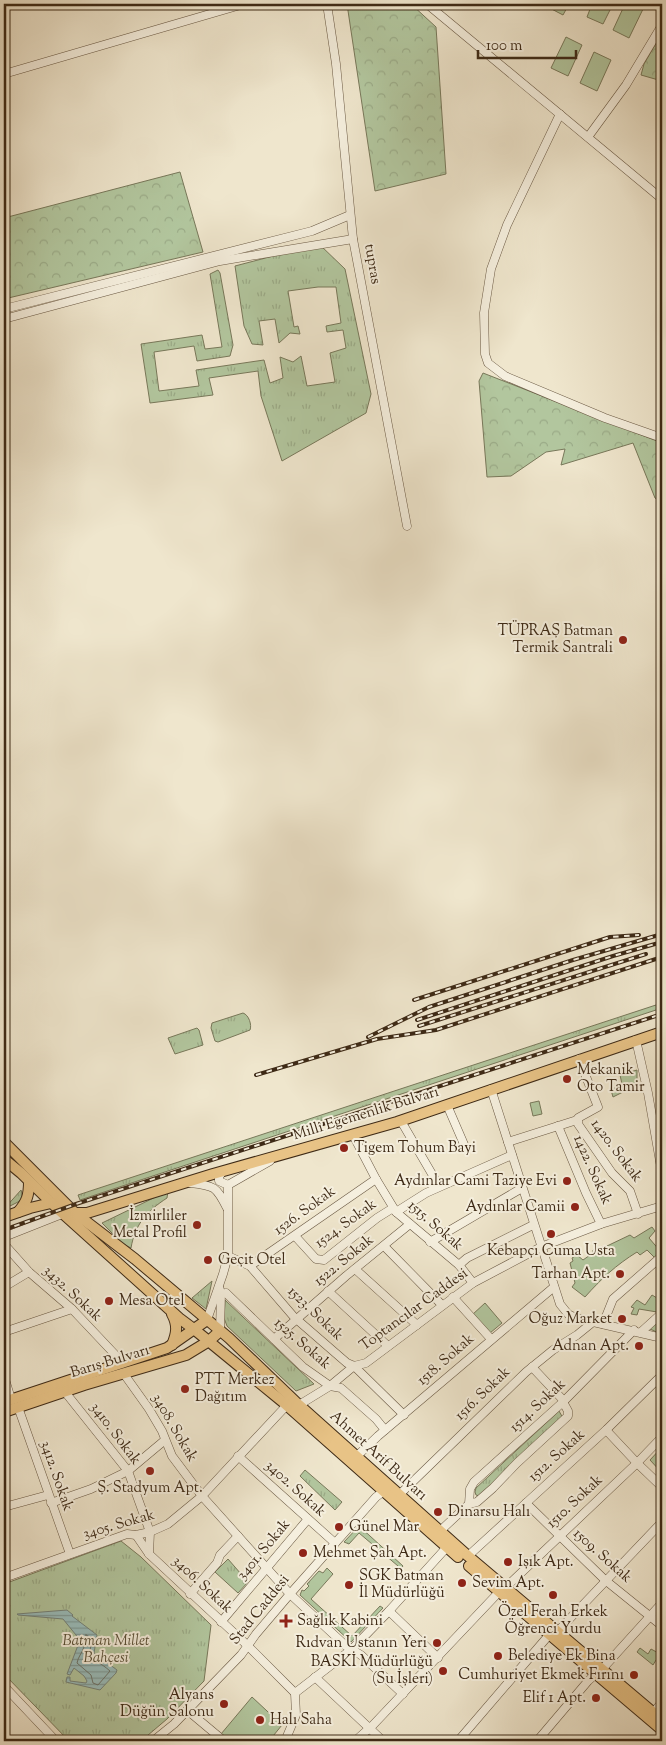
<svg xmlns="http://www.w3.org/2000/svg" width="666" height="1745" viewBox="0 0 666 1745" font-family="'Sorts Mill Goudy',serif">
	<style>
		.grass { fill: url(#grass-tufts); stroke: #78785a }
		.forest { fill: url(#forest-crowns); stroke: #78785a }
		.garden { fill: #b2c69e; stroke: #78785a }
		.water { fill: url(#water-rules); stroke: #75837a }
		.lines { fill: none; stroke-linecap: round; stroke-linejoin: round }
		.shore { stroke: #6c746a; stroke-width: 1 }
		.minor-casing { stroke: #6a5944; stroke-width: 9 }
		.major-casing { stroke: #3e2a16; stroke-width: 12 }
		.minor { stroke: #f5efde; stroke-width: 8 }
		.major { stroke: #e8c386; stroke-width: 10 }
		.rail-casing { stroke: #3e2a16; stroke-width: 4 }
		.rail { stroke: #f5efde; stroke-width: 2; stroke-dasharray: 5.5; stroke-linecap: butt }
		.poi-dot { fill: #8f2418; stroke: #f5efde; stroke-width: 2 }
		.labels { text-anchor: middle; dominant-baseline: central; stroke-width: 4; stroke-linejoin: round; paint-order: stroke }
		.street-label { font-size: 15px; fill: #3e2a16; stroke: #f5efde }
		.poi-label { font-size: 15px; fill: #3e2a16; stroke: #f5efde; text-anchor: start }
		.park-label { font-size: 15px; font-style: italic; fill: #5b5138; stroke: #f5efde }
	</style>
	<defs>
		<pattern id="grass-tufts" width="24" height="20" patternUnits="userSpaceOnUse" patternTransform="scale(1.25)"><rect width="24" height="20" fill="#b2c69e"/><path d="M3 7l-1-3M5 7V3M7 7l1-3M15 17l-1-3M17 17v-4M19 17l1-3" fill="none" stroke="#9aaa87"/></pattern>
		<pattern id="forest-crowns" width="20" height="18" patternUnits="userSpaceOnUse" patternTransform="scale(1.25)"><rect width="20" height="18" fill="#b2c69e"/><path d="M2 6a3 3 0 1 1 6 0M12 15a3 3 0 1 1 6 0" fill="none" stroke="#9aaa87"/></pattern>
		<pattern id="water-rules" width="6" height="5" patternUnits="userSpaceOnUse" patternTransform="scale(1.25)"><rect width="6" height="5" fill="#9abebd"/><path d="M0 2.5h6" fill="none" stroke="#7f9b99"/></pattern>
	</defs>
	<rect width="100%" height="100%" fill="#efe6cd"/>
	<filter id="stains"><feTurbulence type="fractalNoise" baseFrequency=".004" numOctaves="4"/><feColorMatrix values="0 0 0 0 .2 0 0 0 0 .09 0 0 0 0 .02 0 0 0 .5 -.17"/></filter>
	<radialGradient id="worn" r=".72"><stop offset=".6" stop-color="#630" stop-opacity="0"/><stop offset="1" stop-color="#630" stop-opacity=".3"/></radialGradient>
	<g class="grass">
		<path d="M319,244L345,269L371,394L366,413L282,461L261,396L258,371L209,378L213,395L150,403L141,344L202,335L205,349L222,347L210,274L218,270L220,273L233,345L230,356L197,361L194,346L154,352L159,391L199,386L196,370L264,360L270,383L283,378L280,357L293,362L301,356L307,386L335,382L330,353L346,348L343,330L327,332L326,326L341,323L336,287H318L288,291L294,327L298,326L300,334L290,333L279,343L275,319L259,321L263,345L252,344L244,326L235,266Z"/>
		<path d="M662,1003V1008L80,1200L78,1195Z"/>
		<path d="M243,1013C249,1015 252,1025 250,1030L218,1042L215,1041L211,1028L212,1023Z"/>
		<path d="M197,1028L199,1030L203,1045L175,1054L168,1038Z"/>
		<path d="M539,1101L542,1114L533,1116L530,1103Z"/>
		<path d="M21,1190L23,1197L18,1202L4,1209Z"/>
		<path d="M168,1191L167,1198C147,1211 135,1224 131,1248L123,1244L102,1223Z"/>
		<path d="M212,1281L206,1309L192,1298Z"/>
		<path d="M225,1300L314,1384L296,1391L227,1326L224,1318Z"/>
		<path d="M662,1316V1333L661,1334L650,1329Z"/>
		<path d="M559,1411L563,1418L479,1496L476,1495L475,1492L476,1488Z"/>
		<path d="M662,1447V1473L650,1460Z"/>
		<path d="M305,1470L342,1502L335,1510L300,1476Z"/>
		<path d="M359,1526L403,1566L399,1571L396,1569L398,1566L359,1533L349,1544L344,1542Z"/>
		<path d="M121,1541L141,1557L211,1625L204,1681L167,1719L141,1741H69L4,1674V1584Z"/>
		<path d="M228,1559L248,1582L238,1593L215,1572Z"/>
		<path d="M327,1568L333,1574L311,1599L352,1636L380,1606L383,1608L351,1642L300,1595L302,1590L304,1591L309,1586L307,1584L319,1571L323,1573Z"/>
	</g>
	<g class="forest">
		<path d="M347,4H411L436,27L446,174L375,191Z"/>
		<path d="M662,33V81L641,75L644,64Z"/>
		<path d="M180,172L203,252L4,299V218Z"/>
		<path d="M483,373L662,443V503L655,498L633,443L561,465L565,449L546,452L511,476L487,477L479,381Z"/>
	</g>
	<g class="garden">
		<path d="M542,4H569L563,15Z"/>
		<path d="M592,4H613L603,24L587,17Z"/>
		<path d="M625,4H637L644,7L629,38L613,30Z"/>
		<path d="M566,37L582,45L568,76L551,68Z"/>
		<path d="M594,52L611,60L597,91L580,83Z"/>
		<path d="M637,1070V1085L613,1097L611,1090L622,1084L620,1075Z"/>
		<path d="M652,1227L655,1231L649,1238L661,1252L655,1258L647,1250L640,1255L637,1252C616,1265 601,1279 585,1297L572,1287L575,1283L570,1263L573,1261L572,1258L577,1255L583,1260L593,1253V1250L607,1246L630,1235L634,1238Z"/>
		<path d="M652,1295L662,1301V1307L657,1312L639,1309L637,1315L631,1314L634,1308L631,1307L637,1300L645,1305Z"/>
		<path d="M485,1303L502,1323L490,1333L472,1315Z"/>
		<path d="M640,1648L648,1654L651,1649L662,1655V1664L656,1660L653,1665L637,1652Z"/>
		<path d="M252,1697L282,1725L269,1741H230L221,1734Z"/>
	</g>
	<path class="water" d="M67,1610L73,1615L72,1616L97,1635L94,1653L117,1670L116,1673L100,1690L66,1682L67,1677H70V1681L86,1683L87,1681L84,1676L74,1668L70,1675L67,1674L80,1640L63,1619L18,1615L17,1614Z"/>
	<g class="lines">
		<path class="shore" d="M86,1635L92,1638C87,1665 92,1655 110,1671L98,1685L93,1683L91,1675L77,1663C78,1657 82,1653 84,1647C85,1643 84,1639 86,1635Z"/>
		<defs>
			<g id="minor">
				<path d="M327,4L336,64L353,239L407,526"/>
				<path d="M427,4L662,199"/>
				<path d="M4,74L244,4"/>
				<path d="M560,114L507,225L491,269L484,313L485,354L488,363L505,376L605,418L662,438"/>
				<path d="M588,137L626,85L662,25"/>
				<path d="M4,309L312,231L350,215"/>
				<path d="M4,319L220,261L353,239"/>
				<path d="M636,1040L648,1093L662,1173"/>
				<path d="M579,1059L598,1107L578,1118V1124L612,1173L630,1191L638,1214"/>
				<path d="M491,1089L560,1304L568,1314L576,1318L662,1338"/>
				<path d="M447,1105L466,1149"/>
				<path d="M401,1121L439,1186"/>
				<path d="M558,1126L586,1193L601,1224"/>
				<path d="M353,1135L376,1179L396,1212L459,1265L473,1283"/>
				<path d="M508,1142L577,1120"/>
				<path d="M222,1172L219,1177V1181L228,1185"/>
				<path d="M190,1183C215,1186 216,1186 227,1208"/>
				<path d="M396,1212L426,1193L512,1155"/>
				<path d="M295,1236L316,1259L324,1260L377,1218L393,1208"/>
				<path d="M4,1237L62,1214"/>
				<path d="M430,1242L522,1188"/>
				<path d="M4,1244L29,1272L72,1309L123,1363"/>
				<path d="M384,1246L442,1305"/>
				<path d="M228,1256L250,1266L294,1317L347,1363L354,1366L404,1415"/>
				<path d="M459,1265L467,1258L533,1225"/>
				<path d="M250,1266L376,1179"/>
				<path d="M355,1269L417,1325"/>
				<path d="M4,1287L29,1272"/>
				<path d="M219,1287L221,1293L220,1331"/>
				<path d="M328,1291L388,1346"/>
				<path d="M226,1293L303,1367L330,1386L341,1388L376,1419L385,1430"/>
				<path d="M453,1297L491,1339"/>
				<path d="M207,1320L223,1274L228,1256V1185L270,1161"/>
				<path d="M603,1324L613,1299L662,1256"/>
				<path d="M4,1332L72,1309"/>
				<path d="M641,1332L662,1313"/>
				<path d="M274,1339L346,1276L410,1224"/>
				<path d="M532,1367L564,1401"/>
				<path d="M124,1374L149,1409L162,1431L172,1456L202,1496L290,1594L346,1646L361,1655L403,1694"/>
				<path d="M4,1376L11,1399"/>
				<path d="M65,1392L128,1471L150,1532L149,1554"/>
				<path d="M299,1405L330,1386L354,1366L366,1363L473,1283L541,1247L601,1224L662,1206"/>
				<path d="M18,1407L70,1554"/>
				<path d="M606,1430L637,1463L662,1487"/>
				<path d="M238,1456L335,1543"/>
				<path d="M357,1456L378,1436L554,1287"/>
				<path d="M399,1495L526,1372L553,1350L577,1335L593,1322"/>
				<path d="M51,1503L91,1489L128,1471L165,1440"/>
				<path d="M526,1503L605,1580L662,1626"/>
				<path d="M469,1504L470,1489L474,1482L563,1402L634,1330"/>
				<path d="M4,1507L48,1495"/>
				<path d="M440,1531L469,1504L477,1502L493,1488L517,1463L568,1416V1411L563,1402"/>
				<path d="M136,1535L149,1554L247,1645L295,1693"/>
				<path d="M468,1556L606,1430L662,1375"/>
				<path d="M4,1578L127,1534L136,1535L150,1532L168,1524L202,1496L287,1405"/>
				<path d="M505,1588L637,1463L662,1437"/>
				<path d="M190,1594L217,1563L220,1555L238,1536"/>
				<path d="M389,1611L438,1658"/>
				<path d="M221,1622L308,1519"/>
				<path d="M558,1631L662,1522"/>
				<path d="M315,1677L383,1741"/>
				<path d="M4,1686L56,1741"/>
				<path d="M187,1710L224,1741"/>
				<path d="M653,1713L662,1702"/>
				<path d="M153,1741L174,1724L241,1655L256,1634L290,1594L376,1497L384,1491"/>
				<path d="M285,1741L296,1715L295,1693L352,1649L389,1611L447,1547"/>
				<path d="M355,1741L373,1725L499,1592"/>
				<path d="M458,1741L549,1635"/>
				<path d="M537,1741L588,1681L605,1666L662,1603"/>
			</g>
			<g id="major">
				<path d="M4,1142L75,1213L135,1259L229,1338L299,1405L468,1556L662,1720"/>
				<path d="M4,1159L21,1173L59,1210L179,1318L195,1330L283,1402L458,1557"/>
				<path d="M18,1212C27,1202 29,1195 29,1182"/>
				<path d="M75,1213H87L213,1174L397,1122L662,1032"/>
				<path d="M4,1217L30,1208L51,1203"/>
				<path d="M172,1314C178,1325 177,1333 172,1345"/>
				<path d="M4,1402L167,1348L207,1320"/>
				<path d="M4,1412L84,1385L186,1355L209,1341L220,1331"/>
				<path d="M469,1566L662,1730"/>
			</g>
		</defs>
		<use href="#minor" class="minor-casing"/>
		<use href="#major" class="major-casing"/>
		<use href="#minor" class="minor"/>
		<use href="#major" class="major"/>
		<defs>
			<g id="rail">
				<path d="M414,1000L610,937L639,935"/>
				<path d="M417,1020L613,956L662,942"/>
				<path d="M419,1026L646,954"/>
				<path d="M368,1037L429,1007L573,960L662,934"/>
				<path d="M256,1075L377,1039L436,1030L662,957"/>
				<path d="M4,1230L76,1204L662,1014"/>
			</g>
		</defs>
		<use href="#rail" class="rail-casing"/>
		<use href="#rail" class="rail"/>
	</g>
	<g class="poi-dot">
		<circle cx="623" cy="640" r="5"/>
		<circle cx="567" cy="1079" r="5"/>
		<circle cx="344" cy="1148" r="5"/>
		<circle cx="567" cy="1181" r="5"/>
		<circle cx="575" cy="1207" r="5"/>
		<circle cx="197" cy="1225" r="5"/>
		<circle cx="551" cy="1234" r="5"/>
		<circle cx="208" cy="1260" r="5"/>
		<circle cx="620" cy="1274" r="5"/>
		<circle cx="109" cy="1301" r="5"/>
		<circle cx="622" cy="1319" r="5"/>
		<circle cx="639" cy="1346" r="5"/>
		<circle cx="185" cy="1389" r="5"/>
		<circle cx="150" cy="1471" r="5"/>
		<circle cx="438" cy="1512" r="5"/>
		<circle cx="339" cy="1527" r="5"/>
		<circle cx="303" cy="1553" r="5"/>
		<circle cx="508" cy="1562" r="5"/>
		<circle cx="462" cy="1583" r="5"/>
		<circle cx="349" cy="1585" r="5"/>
		<circle cx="553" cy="1595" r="5"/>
		<path d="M283.5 1613.5h5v5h5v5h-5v5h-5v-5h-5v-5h5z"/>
		<circle cx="437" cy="1643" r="5"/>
		<circle cx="498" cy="1656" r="5"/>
		<circle cx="443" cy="1671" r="5"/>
		<circle cx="634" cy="1675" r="5"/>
		<circle cx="596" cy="1698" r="5"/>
		<circle cx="224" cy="1704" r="5"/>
		<circle cx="260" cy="1720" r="5"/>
	</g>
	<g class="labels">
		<g class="street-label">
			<text transform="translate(372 264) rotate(80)">tupras</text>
			<text transform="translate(366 1114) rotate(-17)">Millî Egemenlik Bulvarı</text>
			<text transform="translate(616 1151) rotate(53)">1420. Sokak</text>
			<text transform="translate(592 1170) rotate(66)">1422. Sokak</text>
			<text transform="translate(305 1211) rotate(-36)">1526. Sokak</text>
			<text transform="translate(346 1224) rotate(-36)">1524. Sokak</text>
			<text transform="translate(435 1226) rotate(41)">1515. Sokak</text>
			<text transform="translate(344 1261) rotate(-39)">1522. Sokak</text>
			<text transform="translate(72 1294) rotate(43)">3432. Sokak</text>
			<text transform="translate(414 1310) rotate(-36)">Toptancılar Caddesi</text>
			<text transform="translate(315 1314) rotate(44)">1523. Sokak</text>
			<text transform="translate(302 1344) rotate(41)">1525. Sokak</text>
			<text transform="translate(446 1360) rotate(-41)">1518. Sokak</text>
			<text transform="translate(110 1362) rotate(-17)">Barış Bulvarı</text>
			<text transform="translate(483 1394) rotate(-44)">1516. Sokak</text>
			<text transform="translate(538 1406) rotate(-43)">1514. Sokak</text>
			<text transform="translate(174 1428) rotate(60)">3408. Sokak</text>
			<text transform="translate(115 1434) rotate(53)">3410. Sokak</text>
			<text transform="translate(378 1456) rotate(42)">Ahmet Arif Bulvarı</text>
			<text transform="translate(557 1456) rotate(-42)">1512. Sokak</text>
			<text transform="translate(56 1476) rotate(71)">3412. Sokak</text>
			<text transform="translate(295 1489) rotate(42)">3402. Sokak</text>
			<text transform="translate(575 1502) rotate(-43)">1510. Sokak</text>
			<text transform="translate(119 1525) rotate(-16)">3405. Sokak</text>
			<text transform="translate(264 1550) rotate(-50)">3401. Sokak</text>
			<text transform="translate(602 1556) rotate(42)">1509. Sokak</text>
			<text transform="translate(202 1585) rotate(43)">3406. Sokak</text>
			<text transform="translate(260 1610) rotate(-51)">Stad Caddesi</text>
		</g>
		<g class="poi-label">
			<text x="613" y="631" text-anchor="end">TÜPRAŞ Batman<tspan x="613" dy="17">Termik Santrali</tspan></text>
			<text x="577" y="1070">Mekanik<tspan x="577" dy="17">Oto Tamir</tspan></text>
			<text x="354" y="1148">Tigem Tohum Bayi</text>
			<text x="557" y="1181" text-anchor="end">Aydınlar Cami Taziye Evi</text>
			<text x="565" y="1207" text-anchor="end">Aydınlar Camii</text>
			<text x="187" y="1216" text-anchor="end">İzmirliler<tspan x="187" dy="17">Metal Profil</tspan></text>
			<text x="551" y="1251" text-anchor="middle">Kebapçı Cuma Usta</text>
			<text x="218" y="1260">Geçit Otel</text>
			<text x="610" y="1274" text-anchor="end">Tarhan Apt.</text>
			<text x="119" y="1301">Mesa Otel</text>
			<text x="612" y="1319" text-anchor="end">Oğuz Market</text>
			<text x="629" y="1346" text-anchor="end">Adnan Apt.</text>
			<text x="195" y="1380">PTT Merkez<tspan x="195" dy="17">Dağıtım</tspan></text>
			<text x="150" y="1488" text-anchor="middle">Ş. Stadyum Apt.</text>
			<text x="448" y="1512">Dinarsu Halı</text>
			<text x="349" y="1527">Günel Mar</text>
			<text x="313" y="1553">Mehmet Şah Apt.</text>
			<text x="518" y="1562">Işık Apt.</text>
			<text x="359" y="1576">SGK Batman<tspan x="359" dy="17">İl Müdürlüğü</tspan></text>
			<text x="472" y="1583">Sevim Apt.</text>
			<text x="553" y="1612" text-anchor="middle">Özel Ferah Erkek<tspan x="553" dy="17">Öğrenci Yurdu</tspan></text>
			<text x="297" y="1621">Sağlık Kabini</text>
			<text x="427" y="1643" text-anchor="end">Rıdvan Ustanın Yeri</text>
			<text x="508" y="1656">Belediye Ek Bina</text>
			<text x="433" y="1662" text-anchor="end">BASKİ Müdürlüğü<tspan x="433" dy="17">(Su İşleri)</tspan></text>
			<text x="624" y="1675" text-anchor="end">Cumhuriyet Ekmek Fırını</text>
			<text x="214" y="1695" text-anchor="end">Alyans<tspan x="214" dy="17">Düğün Salonu</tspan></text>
			<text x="586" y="1698" text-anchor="end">Elif 1 Apt.</text>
			<text x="270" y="1720">Halı Saha</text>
		</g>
		<g class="park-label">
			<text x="106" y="1641">Batman Millet<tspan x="106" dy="17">Bahçesi</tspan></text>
		</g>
	</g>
	<rect width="666" height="1745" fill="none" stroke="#efe6cd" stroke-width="20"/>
	<rect x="5" y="5" width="656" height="1735" fill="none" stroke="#3e2a16" stroke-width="2.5"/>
	<rect x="10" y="10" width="646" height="1725" fill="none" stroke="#3e2a16"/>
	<path d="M478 50v8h98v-8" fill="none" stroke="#3e2a16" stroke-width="2.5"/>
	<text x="486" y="50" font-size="15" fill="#3e2a16" stroke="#f5efde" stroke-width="4" paint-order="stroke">100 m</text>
	<rect width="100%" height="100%" filter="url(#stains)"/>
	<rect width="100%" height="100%" fill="url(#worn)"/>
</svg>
